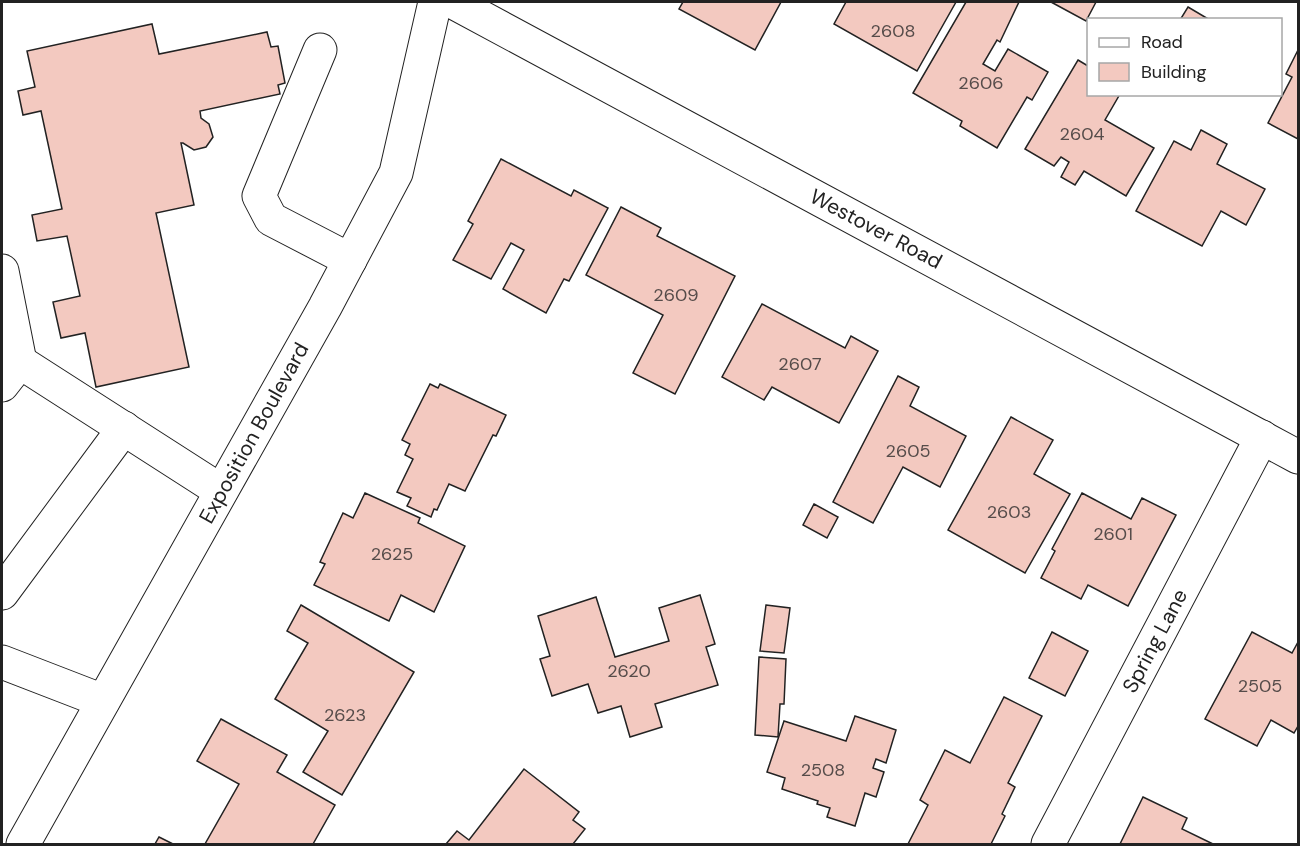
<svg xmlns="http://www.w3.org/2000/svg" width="1300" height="846" viewBox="0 0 1300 846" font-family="'DM Sans',sans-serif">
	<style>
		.building { fill: #f3c9c0; stroke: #222; stroke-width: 1.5 }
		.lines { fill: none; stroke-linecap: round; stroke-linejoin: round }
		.minor-casing { stroke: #222; stroke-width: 35 }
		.minor { stroke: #fff; stroke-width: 33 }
		.labels { text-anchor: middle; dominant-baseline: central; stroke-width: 4.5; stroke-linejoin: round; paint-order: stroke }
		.number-label { font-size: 18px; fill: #564c4a }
		.street-label { font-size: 21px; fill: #222; stroke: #fff }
	</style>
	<rect width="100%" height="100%" fill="#fff"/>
	<g class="building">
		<path d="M683,2H781L755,50L679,9Z"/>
		<path d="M846,2H956L917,71L834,24Z"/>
		<path d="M966,2H1019L1000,42L997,40L983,64L995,71L1008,49L1048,72L1032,100L1027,97L997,148L960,126L962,121L913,93Z"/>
		<path d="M1051,2H1096L1086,21Z"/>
		<path d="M1188,7L1210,20H1180Z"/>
		<path d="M152,24L159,54L267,32L271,47L278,46L285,83L278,85L280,94L200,111L201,118L209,124L213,137L206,147L194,150L183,143H181L194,205L156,213L189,367L96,387L85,333L61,338L53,302L80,296L67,236L37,241L32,215L62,209L41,111L23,115L18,91L35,87L27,51Z"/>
		<path d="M1298,50V139L1268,123L1292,77L1286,74Z"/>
		<path d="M1078,60L1088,66V94H1120L1105,120L1154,148L1126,196L1084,171L1075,185L1061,177L1069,162L1061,157L1054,166L1025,149Z"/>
		<path d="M1201,130L1227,144L1217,164L1265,189L1246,225L1221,211L1202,246L1136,211L1174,141L1191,150Z"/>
		<path d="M501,159L571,196L574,190L608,208L569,281L564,279L546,313L503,289L524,250L511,243L491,279L453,260L473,224L468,221Z"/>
		<path d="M621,207L661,228L657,236L735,276L675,394L633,373L663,315L586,275Z"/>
		<path d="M762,304L845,348L851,336L878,351L839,423L772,387L764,400L722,377Z"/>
		<path d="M898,376L919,387L910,406L966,436L940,487L903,467L873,523L833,502Z"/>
		<path d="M430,384L438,388L440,384L506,415L496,436L493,435L465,491L449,484L437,510L434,509L431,517L407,506L411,498L397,492L413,459L405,455L410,444L402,440Z"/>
		<path d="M1011,417L1053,440L1034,474L1070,494L1025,573L948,530Z"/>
		<path d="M365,493L420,518L418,523L465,546L434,612L401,595L389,621L314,585L325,564L320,562L343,513L353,518Z"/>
		<path d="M1082,493L1131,519L1142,498L1176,515L1128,606L1088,585L1081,599L1041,578L1055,551L1052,549Z"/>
		<path d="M814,504L838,517L827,538L803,525Z"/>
		<path d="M700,595L715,644L706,647L718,685L655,704L662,727L630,737L621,706L598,713L588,684L552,696L540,659L550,656L538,616L596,597L615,657L669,641L659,608Z"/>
		<path d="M301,605L414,672L342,795L303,772L328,731L275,699L308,643L287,631Z"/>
		<path d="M766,605L790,608L784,653L760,651Z"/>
		<path d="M1052,632L1088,651L1065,696L1029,678Z"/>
		<path d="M1252,632L1292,653L1298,642V726L1294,733L1271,720L1257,746L1205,719Z"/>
		<path d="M759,657L786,659L784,704H780L778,737L755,735Z"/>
		<path d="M1004,697L1042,716L1008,783L1015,787L1002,814L1005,816L991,844H908L928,805L920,800L945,750L970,763Z"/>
		<path d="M855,716L896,730L886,763L876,759L873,768L884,772L876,797L865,793L855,826L827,817L830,808L817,804L818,801L782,789L785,778L767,772L784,721L846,741Z"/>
		<path d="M221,719L287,755L277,772L335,805L313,844H205L239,784L197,761Z"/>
		<path d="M524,769L579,812L573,820L585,829L573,844H446L457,831L469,840Z"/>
		<path d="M1143,797L1187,818L1182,829L1213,844H1120Z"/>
		<path d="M159,837L173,844H155Z"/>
	</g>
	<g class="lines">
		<defs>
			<g id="minor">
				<path d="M453,2L1298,457"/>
				<path d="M320,50L259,196L271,219L350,260"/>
				<path d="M2,271L20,362L2,385"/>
				<path d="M20,362L221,491"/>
				<path d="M2,593L124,428"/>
				<path d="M2,662L103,701"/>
				<path d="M23,844L325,307L396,173L435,2"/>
				<path d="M1048,844L1262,437"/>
			</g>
		</defs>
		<use href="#minor" class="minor-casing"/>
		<use href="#minor" class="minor"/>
	</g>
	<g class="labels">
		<g class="number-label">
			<text x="893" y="31">2608</text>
			<text x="981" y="83">2606</text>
			<text x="1082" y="134">2604</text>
			<text x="676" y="295">2609</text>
			<text x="800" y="364">2607</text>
			<text x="908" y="451">2605</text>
			<text x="1009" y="512">2603</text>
			<text x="1113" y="534">2601</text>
			<text x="392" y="554">2625</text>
			<text x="629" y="671">2620</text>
			<text x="1260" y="686">2505</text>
			<text x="345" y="715">2623</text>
			<text x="823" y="770">2508</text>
		</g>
		<g class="street-label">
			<text transform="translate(876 229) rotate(28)">Westover Road</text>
			<text transform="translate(254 433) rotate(-61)">Exposition Boulevard</text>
			<text transform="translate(1155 641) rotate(-62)">Spring Lane</text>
		</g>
	</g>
	<rect width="1300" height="846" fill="none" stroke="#222222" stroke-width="6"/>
	<rect x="1087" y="18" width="195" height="78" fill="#ffffff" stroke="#a7a7a7" stroke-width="1.5"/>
	<rect x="1099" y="38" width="30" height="9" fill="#ffffff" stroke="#a7a7a7" stroke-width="1.5"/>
	<text x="1141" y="48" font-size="18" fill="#222222">Road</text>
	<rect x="1099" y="63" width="30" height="18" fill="#f3c9c0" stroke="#a7a7a7" stroke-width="1.5"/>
	<text x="1141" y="78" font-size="18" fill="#222222">Building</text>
</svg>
